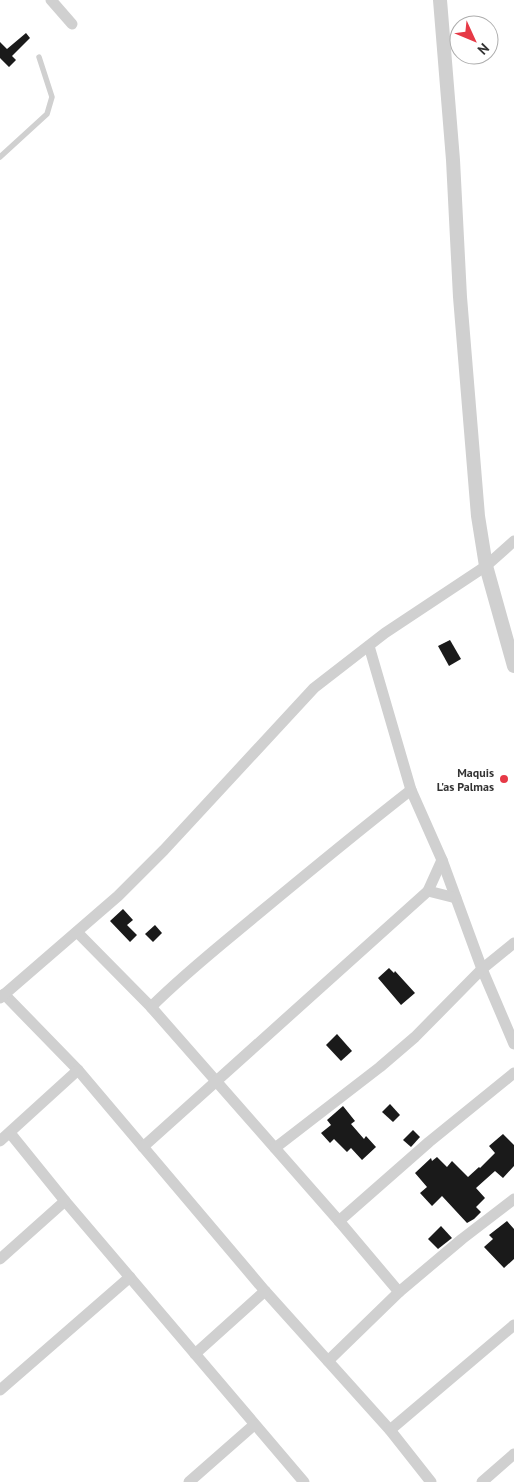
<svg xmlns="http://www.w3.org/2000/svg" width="514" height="1482" viewBox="0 0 514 1482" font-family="'PT Sans',sans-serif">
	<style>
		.building { fill: #1a1a1a }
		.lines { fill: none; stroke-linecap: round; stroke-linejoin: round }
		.service { stroke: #d0d0d0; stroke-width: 5.5 }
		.minor { stroke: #d0d0d0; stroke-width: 11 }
		.tertiary { stroke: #d0d0d0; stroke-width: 14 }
		.poi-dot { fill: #e63946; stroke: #fff; stroke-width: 2 }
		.labels { text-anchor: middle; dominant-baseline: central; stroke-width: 5; stroke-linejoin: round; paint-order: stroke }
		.poi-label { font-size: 12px; font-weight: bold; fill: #333; stroke: #fff; text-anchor: end }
	</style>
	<rect width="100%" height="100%" fill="#fff"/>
	<g class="building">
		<path d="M26,33L30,38L12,56L16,60L9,67L0,58V42L7,49Z"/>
		<path d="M450,640L461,659L449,666L438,646Z"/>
		<path d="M123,909L133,920L127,925L137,935L130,942L110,921Z"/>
		<path d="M155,925L162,933L153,942L145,934Z"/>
		<path d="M389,968L394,973L395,971L415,993L401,1005L378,978Z"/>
		<path d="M337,1034L352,1051L341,1061L326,1045Z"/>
		<path d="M390,1104L400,1115L393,1122L382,1112Z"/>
		<path d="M343,1106L355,1121L351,1124L364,1139L366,1136L376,1147L362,1160L351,1148L347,1152L334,1139L330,1143L321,1133L331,1125L327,1120Z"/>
		<path d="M413,1130L420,1137L411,1147L403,1140Z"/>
		<path d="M503,1134L514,1145V1166L503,1178L495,1171L476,1188L485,1198L476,1207L481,1212L474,1219L467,1223L442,1196L432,1206L420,1193L427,1187L415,1173L431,1158L432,1161L437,1157L447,1167L452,1161L468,1177L479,1167L480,1168L495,1153L489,1146Z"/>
		<path d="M507,1221L514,1229V1259L504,1268L484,1247L493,1239L489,1235Z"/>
		<path d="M441,1226L452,1238L438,1249L428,1239Z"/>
	</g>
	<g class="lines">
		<path class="service" d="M0,157L47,114L52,97L39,57"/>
		<g class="minor">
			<path d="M51,0L72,24"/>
			<path d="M369,646L411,790L442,860L482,969L514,1044"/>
			<path d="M428,891L456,898"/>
			<path d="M77,932L151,1007L339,1221L399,1292"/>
			<path d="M4,994L78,1070L265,1291L390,1430L431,1482"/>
			<path d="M0,998L118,896L164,850L314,688L385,633L486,566L514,541"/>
			<path d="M151,1007C183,975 217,948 252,919C304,876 357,832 411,790"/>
			<path d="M10,1133L65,1201L304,1482"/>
			<path d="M0,1141L78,1070"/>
			<path d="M143,1147L428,891L442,860"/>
			<path d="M275,1148L380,1067L415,1037L482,969L514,943"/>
			<path d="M339,1221L429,1142L514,1073"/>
			<path d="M0,1259L65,1201"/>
			<path d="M195,1354L265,1291"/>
			<path d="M328,1361L399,1292L462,1239L514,1199"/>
			<path d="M0,1390L130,1277"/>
			<path d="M390,1430L514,1325"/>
			<path d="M189,1482L254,1425"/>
			<path d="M482,1482L514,1454"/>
		</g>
		<path class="tertiary" d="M440,0L453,160L460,297L478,516L486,566L514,666"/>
	</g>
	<circle class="poi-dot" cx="504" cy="779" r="5"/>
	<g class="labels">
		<g class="poi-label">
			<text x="494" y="772">Maquis<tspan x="494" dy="14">L'as Palmas</tspan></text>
		</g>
	</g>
	<g transform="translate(474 40) rotate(134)"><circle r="24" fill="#ffffff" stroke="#adadad"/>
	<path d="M0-4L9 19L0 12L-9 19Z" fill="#e63946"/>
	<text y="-8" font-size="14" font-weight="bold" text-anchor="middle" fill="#333333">N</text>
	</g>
</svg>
